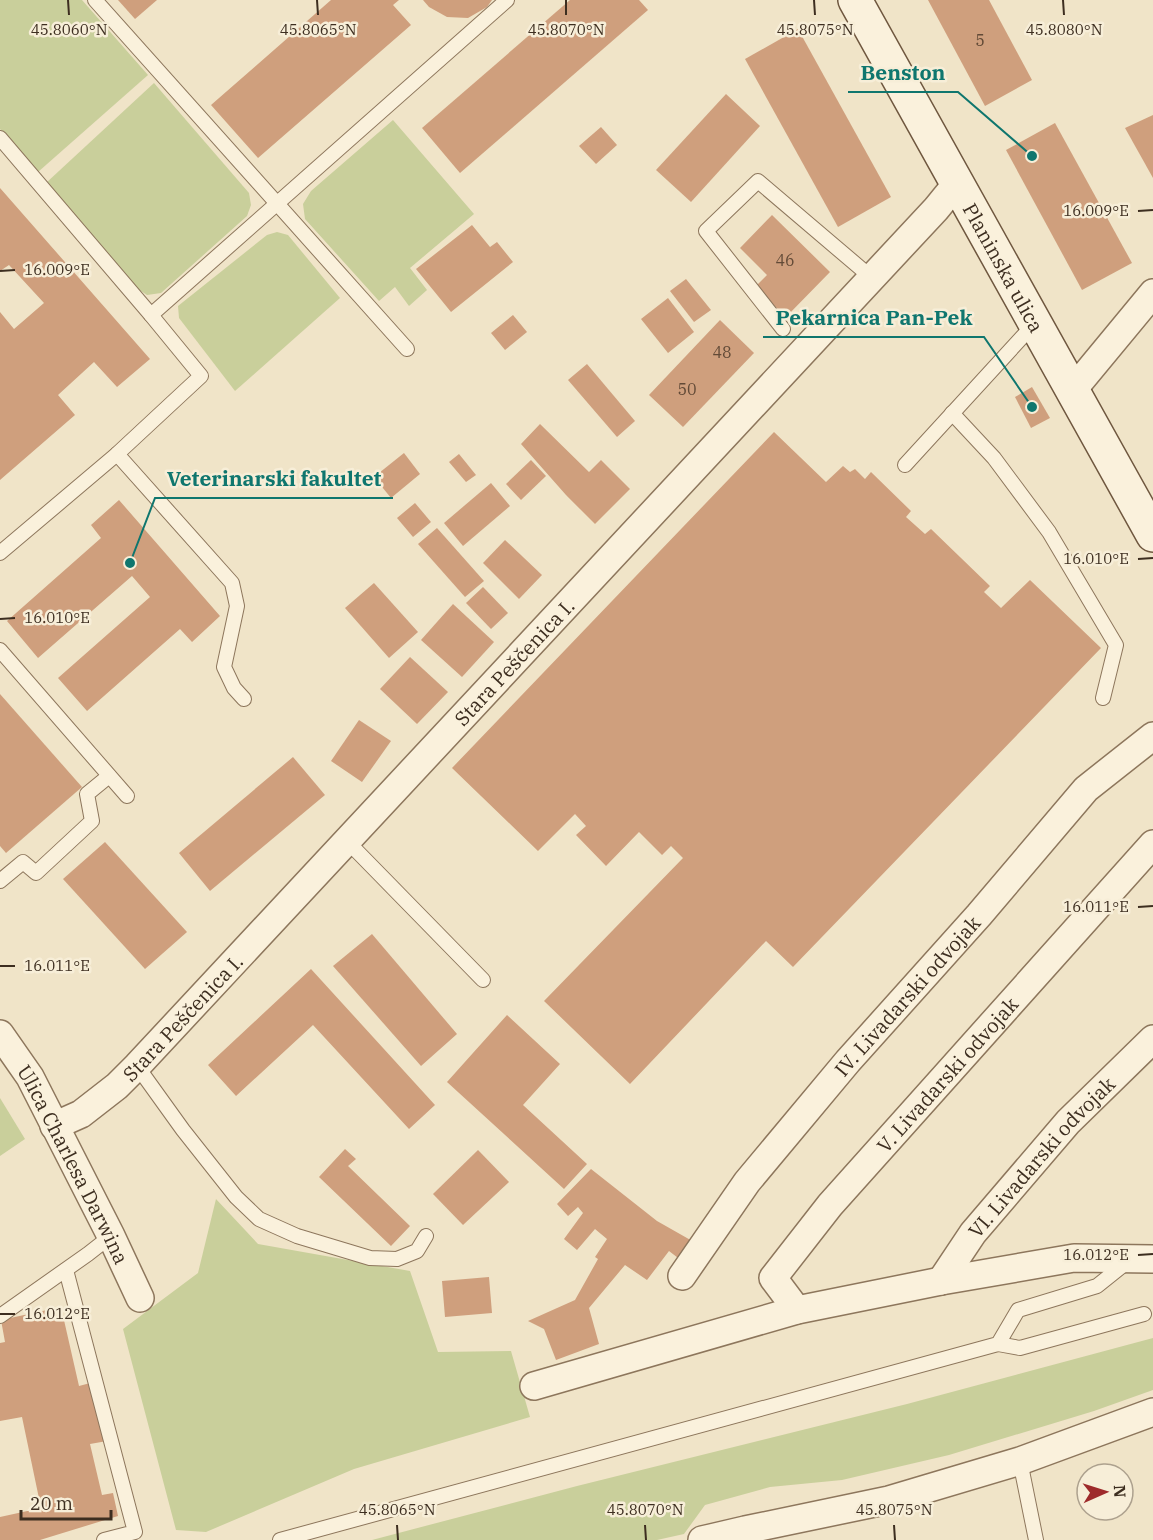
<svg xmlns="http://www.w3.org/2000/svg" width="1153" height="1540" viewBox="0 0 1153 1540" font-family="'IBM Plex Serif',serif">
	<style>
		.green { fill: #c9cf9b }
		.building { fill: #cf9f7d }
		.lines { fill: none; stroke-linecap: round; stroke-linejoin: round }
		.lane-casing { stroke: #8d765c; stroke-width: 16 }
		.street-casing { stroke: #8d765c; stroke-width: 30 }
		.secondary-casing { stroke: #6f573f; stroke-width: 36 }
		.lane { stroke: #faf1dc; stroke-width: 14 }
		.street { stroke: #faf1dc; stroke-width: 27 }
		.secondary { stroke: #faf1dc; stroke-width: 33 }
		.ticks { fill: none; stroke: #3d2e20; stroke-width: 2 }
		.labels { text-anchor: middle; dominant-baseline: central; stroke-width: 5; stroke-linejoin: round; paint-order: stroke }
		.number-label { font-size: 16px; fill: #624a37 }
		.street-label { font-size: 20px; fill: #3d2e20; stroke: #f7eed8 }
		.ticks-label { font-size: 15px; text-anchor: middle; fill: #3d2e20; stroke: #f7eed8; stroke-width: 5; stroke-linejoin: round; paint-order: stroke }
		.leader { fill: none; stroke: #0f766e; stroke-width: 2 }
		.callout-dot { fill: #0f766e; stroke: #f7eed8; stroke-width: 2 }
		.callout-label { font-size: 21px; text-anchor: middle; font-weight: bold; fill: #0f766e; stroke: #f7eed8; stroke-width: 5; stroke-linejoin: round; paint-order: stroke }
	</style>
	<rect width="100%" height="100%" fill="#f0e4c8"/>
	<g class="green">
		<path d="M0,0H82L148,75L38,172L0,129Z"/>
		<path d="M154,83L249,193L251,205L247,216L161,293L147,295L138,289L46,183Z"/>
		<path d="M393,120L474,214L410,268L427,290L409,306L395,287L379,301L305,219L303,204L311,191Z"/>
		<path d="M277,232L288,235L340,298L235,391L179,318L178,306L267,235Z"/>
		<path d="M0,1098L25,1139L0,1156Z"/>
		<path d="M216,1199L258,1244L410,1271L438,1352L511,1351L530,1417L354,1469L206,1532L176,1530L123,1329L198,1273Z"/>
		<path d="M1153,1338V1390L1094,1411L949,1455L842,1480L770,1487L705,1505L684,1534L657,1540H372L577,1486L907,1404Z"/>
	</g>
	<g class="building">
		<path d="M118,0H157L135,19Z"/>
		<path d="M331,0H399L393,5L411,25L258,158L211,105Z"/>
		<path d="M423,0H492L487,7L468,18L447,17L429,7Z"/>
		<path d="M570,0H639L648,10L460,173L422,128Z"/>
		<path d="M928,0H989L1032,80L985,106Z"/>
		<path d="M798,29L891,197L838,227L745,59Z"/>
		<path d="M726,94L760,126L691,202L656,170Z"/>
		<path d="M1153,115V178L1125,128Z"/>
		<path d="M1055,123L1132,263L1082,290L1006,150Z"/>
		<path d="M601,127L617,145L596,164L579,146Z"/>
		<path d="M0,188L150,359L117,387L94,362L58,395L75,415L0,480V312L14,329L44,303L9,265L0,271Z"/>
		<path d="M772,215L830,272L786,317L755,287L767,275L740,248Z"/>
		<path d="M472,225L490,247L497,242L513,262L451,312L416,269Z"/>
		<path d="M686,279L711,310L694,322L670,291Z"/>
		<path d="M668,298L694,332L668,353L641,319Z"/>
		<path d="M513,315L527,332L505,350L491,333Z"/>
		<path d="M720,320L754,353L683,427L649,395Z"/>
		<path d="M587,364L635,421L617,437L568,380Z"/>
		<path d="M1032,387L1050,418L1031,428L1015,397Z"/>
		<path d="M540,424L589,472L601,460L630,489L595,524L566,495L521,444Z"/>
		<path d="M774,432L826,482L843,466L850,472L855,469L865,479L871,472L911,511L906,517L925,534L931,529L990,586L984,592L1001,608L1030,580L1101,648L793,967L766,941L630,1084L544,1001L683,858L671,846L662,855L639,832L606,866L576,835L586,826L575,814L538,851L452,768Z"/>
		<path d="M404,453L420,474L391,498L374,477Z"/>
		<path d="M459,454L476,475L466,482L449,462Z"/>
		<path d="M531,460L546,476L521,500L506,484Z"/>
		<path d="M491,483L510,506L463,546L444,523Z"/>
		<path d="M119,500L220,616L192,642L180,629L87,711L58,678L150,597L132,576L38,658L7,621L101,538L91,525Z"/>
		<path d="M415,503L431,522L413,537L397,518Z"/>
		<path d="M437,528L484,581L465,597L418,544Z"/>
		<path d="M505,540L542,575L519,599L483,563Z"/>
		<path d="M374,583L418,632L389,658L345,608Z"/>
		<path d="M483,587L508,613L491,629L466,603Z"/>
		<path d="M453,604L494,642L462,677L421,640Z"/>
		<path d="M410,657L448,692L417,724L380,689Z"/>
		<path d="M0,694L82,787L6,853L0,846Z"/>
		<path d="M359,720L391,741L362,782L331,761Z"/>
		<path d="M293,757L325,795L210,891L179,853Z"/>
		<path d="M105,842L187,932L145,969L63,879Z"/>
		<path d="M372,934L457,1034L421,1066L333,966Z"/>
		<path d="M311,969L435,1105L409,1129L313,1025L236,1096L208,1065Z"/>
		<path d="M507,1015L560,1064L523,1105L587,1164L564,1189L447,1082Z"/>
		<path d="M345,1149L356,1159L348,1166L410,1226L391,1246L319,1177Z"/>
		<path d="M478,1150L509,1182L463,1225L433,1194Z"/>
		<path d="M591,1169L657,1221L694,1242L682,1261L669,1251L647,1280L625,1265L589,1308L599,1344L556,1360L544,1329L528,1321L575,1300L598,1259L595,1257L607,1239L595,1229L577,1250L564,1239L583,1213L578,1207L568,1216L557,1204Z"/>
		<path d="M489,1277L492,1313L445,1317L442,1281Z"/>
		<path d="M61,1307L79,1386L94,1382L107,1441L90,1444L102,1495L113,1493L118,1516L40,1540H0V1517L41,1508L22,1417L0,1421V1343L5,1342L1,1320Z"/>
	</g>
	<g class="lines">
		<defs>
			<g id="lane">
				<path d="M95,0L407,349"/>
				<path d="M0,138L151,315L507,0"/>
				<path d="M783,329L706,231L758,181L872,278"/>
				<path d="M952,413L994,458L1049,532L1116,645L1103,698"/>
				<path d="M117,454L232,583L237,606L224,667L234,688L244,699"/>
				<path d="M905,465L1035,323"/>
				<path d="M0,553L117,454L201,376L151,315"/>
				<path d="M0,650L127,796"/>
				<path d="M347,841L483,980"/>
				<path d="M0,881L23,862L36,873L92,821L87,794L109,776"/>
				<path d="M137,1066L183,1130L236,1197L259,1219L297,1236L370,1258L397,1259L417,1251L426,1236"/>
				<path d="M66,1270L135,1532L104,1540"/>
				<path d="M0,1316L88,1254L111,1236"/>
				<path d="M998,1344L1020,1348L1144,1314"/>
				<path d="M1020,1461L1036,1540"/>
				<path d="M280,1540L998,1344L1018,1310L1097,1286L1127,1262"/>
			</g>
			<g id="street">
				<path d="M1072,391L1153,293"/>
				<path id="s1" d="M0,1034L30,1077L111,1236L140,1298"/>
				<path id="s2" d="M54,1126L81,1114L117,1086L137,1066L936,209L958,182"/>
				<path id="s3" d="M682,1276L747,1182L848,1061L979,915L1086,789L1153,736"/>
				<path id="s4" d="M941,1281L973,1233L1068,1122L1153,1039"/>
				<path id="s5" d="M797,1310L773,1278L830,1205L1153,844"/>
				<path d="M534,1386L797,1310L941,1281L1074,1258L1153,1259"/>
				<path d="M702,1540L745,1530L889,1500L1020,1461L1153,1412"/>
			</g>
			<g id="secondary">
				<path id="s6" d="M855,0C955,178 1053,357 1153,535"/>
			</g>
		</defs>
		<use href="#lane" class="lane-casing"/>
		<use href="#street" class="street-casing"/>
		<use href="#secondary" class="secondary-casing"/>
		<use href="#lane" class="lane"/>
		<use href="#street" class="street"/>
		<use href="#secondary" class="secondary"/>
	</g>
	<path class="ticks" d="M68,0L69,15M317,0L318,15M566,0V15M814,0L815,15M1063,0L1064,15M1138,211L1153,210M0,271L15,270M1138,559L1153,558M0,619L15,618M1138,907L1153,906M0,966H15M1138,1255L1153,1254M0,1314H15M397,1525L398,1540M645,1525L646,1540M894,1525L895,1540"/>
	<g class="labels">
		<g class="number-label">
			<text x="980" y="40">5</text>
			<text x="785" y="260">46</text>
			<text x="722" y="352">48</text>
			<text x="687" y="389">50</text>
		</g>
		<g class="street-label">
			<text stroke="none"><textPath href="#s6" startOffset="306">Planinska ulica</textPath></text>
			<text stroke="none"><textPath href="#s2" startOffset="656">Stara Peščenica I.</textPath></text>
			<text stroke="none"><textPath href="#s3" startOffset="360">IV. Livadarski odvojak</textPath></text>
			<text stroke="none"><textPath href="#s2" startOffset="170">Stara Peščenica I.</textPath></text>
			<text stroke="none"><textPath href="#s5" startOffset="308">V. Livadarski odvojak</textPath></text>
			<text stroke="none"><textPath href="#s4" startOffset="160">VI. Livadarski odvojak</textPath></text>
			<text stroke="none"><textPath href="#s1" startOffset="150">Ulica Charlesa Darwina</textPath></text>
		</g>
	</g>
	<g class="ticks-label">
		<text x="69" y="35">45.8060°N</text>
		<text x="318" y="35">45.8065°N</text>
		<text x="566" y="35">45.8070°N</text>
		<text x="815" y="35">45.8075°N</text>
		<text x="1064" y="35">45.8080°N</text>
		<text x="1096" y="216">16.009°E</text>
		<text x="57" y="275">16.009°E</text>
		<text x="1096" y="564">16.010°E</text>
		<text x="57" y="623">16.010°E</text>
		<text x="1096" y="912">16.011°E</text>
		<text x="57" y="971">16.011°E</text>
		<text x="1096" y="1260">16.012°E</text>
		<text x="57" y="1319">16.012°E</text>
		<text x="397" y="1515">45.8065°N</text>
		<text x="645" y="1515">45.8070°N</text>
		<text x="894" y="1515">45.8075°N</text>
	</g>
	<path class="leader" d="M1032 156L958 92H848M1032 407L984 337H763M130 563L155 498H393"/>
	<g class="callout-dot">
		<circle cx="1032" cy="156" r="6"/>
		<circle cx="1032" cy="407" r="6"/>
		<circle cx="130" cy="563" r="6"/>
	</g>
	<g class="callout-label">
		<text x="903" y="80">Benston</text>
		<text x="874" y="325">Pekarnica Pan-Pek</text>
		<text x="274" y="486">Veterinarski fakultet</text>
	</g>
	<g transform="translate(1105 1492) rotate(87)"><circle r="28" fill="#f7eed8" stroke="#ada18e" stroke-width="1.5"/>
	<path d="M0-4.5L10 22L0 15L-10 22Z" fill="#9e2a2b"/>
	<text y="-9" font-size="16" font-weight="bold" text-anchor="middle" fill="#3d2e20">N</text>
	</g>
	<path d="M21 1510v9h90v-9" fill="none" stroke="#3d2e20" stroke-width="3"/>
	<text x="30" y="1510" font-size="18" fill="#3d2e20" stroke="#f7eed8" stroke-width="4.5" paint-order="stroke">20 m</text>
</svg>
